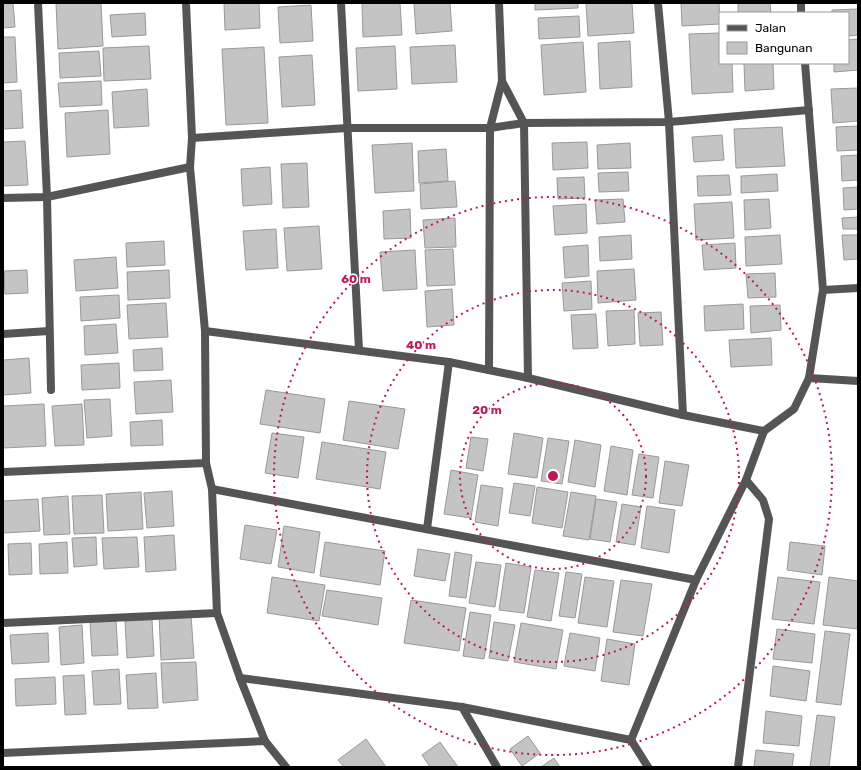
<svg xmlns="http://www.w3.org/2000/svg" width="861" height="770" viewBox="0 0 861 770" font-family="Rubik,sans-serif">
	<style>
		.building { fill: #c4c4c4; stroke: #999 }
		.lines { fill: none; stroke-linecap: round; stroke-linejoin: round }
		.street { stroke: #555; stroke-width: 8 }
		.ring { fill: none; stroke: #c2185b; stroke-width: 2; stroke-dasharray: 2 4 }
		.centre { fill: #c2185b; stroke: #fff; stroke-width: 2 }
		.ring-label { font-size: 12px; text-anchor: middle; font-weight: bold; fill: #c2185b; stroke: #fff; stroke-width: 3; stroke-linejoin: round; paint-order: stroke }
	</style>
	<rect width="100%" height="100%" fill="#fff"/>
	<g class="building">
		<path d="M3,3H13L15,27L3,28Z"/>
		<path d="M56,3H101L103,46L58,49Z"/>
		<path d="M224,3H259L260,28L225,30Z"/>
		<path d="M362,3H400L402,35L363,37Z"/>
		<path d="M414,3H450L452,31L416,34Z"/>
		<path d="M535,3H578V8L535,10Z"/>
		<path d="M586,3H632L634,33L588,36Z"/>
		<path d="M681,3H719L720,24L682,26Z"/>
		<path d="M738,3H770L771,13H738Z"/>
		<path d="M311,5L313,41L280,43L278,7Z"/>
		<path d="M858,9V35L848,36V13H832V10Z"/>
		<path d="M145,13L146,35L112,37L110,15Z"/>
		<path d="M579,16L580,37L539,39L538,18Z"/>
		<path d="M720,33V63H732L733,92L692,94L689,34Z"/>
		<path d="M3,37H15L17,82L3,83Z"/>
		<path d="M858,39V70L834,72V63H848V40Z"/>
		<path d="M630,41L632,87L600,89L598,43Z"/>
		<path d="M583,42L586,92L544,95L541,45Z"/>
		<path d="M455,45L457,82L412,84L410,47Z"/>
		<path d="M149,46L151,79L104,81L103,48Z"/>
		<path d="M395,46L397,89L358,91L356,48Z"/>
		<path d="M264,47L268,123L226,125L222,49Z"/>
		<path d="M99,51L101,76L60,78L59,53Z"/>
		<path d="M312,55L315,105L282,107L279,57Z"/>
		<path d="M744,63H773L774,89L745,91Z"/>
		<path d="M101,81L102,105L60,107L58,83Z"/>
		<path d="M858,88V121L833,123L831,89Z"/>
		<path d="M147,89L149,126L114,128L112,92Z"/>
		<path d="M21,90L23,128L3,129V91Z"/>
		<path d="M108,110L110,154L67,157L65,113Z"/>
		<path d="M858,126V150L837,151L836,127Z"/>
		<path d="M782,127L785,166L736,168L734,129Z"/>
		<path d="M722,135L724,160L694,162L692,137Z"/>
		<path d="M25,141L28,185L3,186V142Z"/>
		<path d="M587,142L588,168L553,170L552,143Z"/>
		<path d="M412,143L414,191L375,193L372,145Z"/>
		<path d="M630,143L631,168L598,169L597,145Z"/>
		<path d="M446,149L448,181L419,183L418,151Z"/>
		<path d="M858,155V180L842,181L841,156Z"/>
		<path d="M307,163L309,207L283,208L281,164Z"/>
		<path d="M270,167L272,204L243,206L241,169Z"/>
		<path d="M628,172L629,191L599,192L598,173Z"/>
		<path d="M777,174L778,191L741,193V176Z"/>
		<path d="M729,175L731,195L698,196L697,176Z"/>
		<path d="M584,177L585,198L558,199L557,178Z"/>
		<path d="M455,181L457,207L421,209L420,184Z"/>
		<path d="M858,187V209L844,210L843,188Z"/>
		<path d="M623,199L625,222L597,224L595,200Z"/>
		<path d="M769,199L771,228L745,230L744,200Z"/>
		<path d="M732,202L734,238L696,240L694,204Z"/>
		<path d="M586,204L587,233L555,235L553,206Z"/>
		<path d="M410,209L411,238L384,239L383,211Z"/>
		<path d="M858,217V229H843L842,218Z"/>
		<path d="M455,218L456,247L425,248L423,220Z"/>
		<path d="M319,226L322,269L287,271L284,228Z"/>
		<path d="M276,229L278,268L246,270L243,231Z"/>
		<path d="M631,235L632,259L600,261L599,237Z"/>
		<path d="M780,235L782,264L746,266L745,237Z"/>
		<path d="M842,235H858V259L844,260Z"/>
		<path d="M164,241L165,265L127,267L126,243Z"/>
		<path d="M735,243L736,268L704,270L702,245Z"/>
		<path d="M588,245L589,276L565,278L563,247Z"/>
		<path d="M453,249L455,285L427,286L425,250Z"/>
		<path d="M415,250L417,289L383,291L380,252Z"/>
		<path d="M116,257L118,288L76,291L74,260Z"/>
		<path d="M634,269L636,300L598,303L597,271Z"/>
		<path d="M27,270L28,293L5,294L4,271Z"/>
		<path d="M169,270L170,298L128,300L127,272Z"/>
		<path d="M775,273L776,297L748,298L746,274Z"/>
		<path d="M591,281L592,309L564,311L562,283Z"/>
		<path d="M452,289L454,325L427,327L425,291Z"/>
		<path d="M119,295L120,318L81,321L80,297Z"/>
		<path d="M166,303L168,337L129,339L127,305Z"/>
		<path d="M743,304L744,329L705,331L704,306Z"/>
		<path d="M780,305L781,330L751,333L750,306Z"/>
		<path d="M634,310L635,344L608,346L606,311Z"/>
		<path d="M661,312L663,345L640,346L638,313Z"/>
		<path d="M596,314L598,348L573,349L571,315Z"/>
		<path d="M116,324L118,353L85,355L84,326Z"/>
		<path d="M771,338L772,365L731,367L729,340Z"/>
		<path d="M162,348L163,370L134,371L133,350Z"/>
		<path d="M29,358L31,393L3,395V360Z"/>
		<path d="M119,363L120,388L82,390L81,365Z"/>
		<path d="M171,380L173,412L136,414L134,382Z"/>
		<path d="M266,390L325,399L320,433L260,424Z"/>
		<path d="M110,399L112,436L87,438L84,400Z"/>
		<path d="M349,401L405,409L398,449L343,440Z"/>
		<path d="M44,404L46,446L3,448V406Z"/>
		<path d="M82,404L84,445L55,446L52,406Z"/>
		<path d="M162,420L163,445L131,446L130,422Z"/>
		<path d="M272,433L304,437L298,478L265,473Z"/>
		<path d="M514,433L543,438L537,478L508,474Z"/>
		<path d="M471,437L488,439L483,471L466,468Z"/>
		<path d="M548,438L569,441L562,484L541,481Z"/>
		<path d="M575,440L601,445L595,487L568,482Z"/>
		<path d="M322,442L386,452L380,489L316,479Z"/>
		<path d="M611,446L633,450L627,495L604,491Z"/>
		<path d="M639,454L659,457L653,498L632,495Z"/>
		<path d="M665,461L689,465L682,506L659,503Z"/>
		<path d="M451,470L478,475L471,518L444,514Z"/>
		<path d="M514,483L535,486L530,516L509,513Z"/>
		<path d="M481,485L503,488L498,526L475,522Z"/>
		<path d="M537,487L568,492L562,528L532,523Z"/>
		<path d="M172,491L174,526L147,528L144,493Z"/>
		<path d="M141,492L143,529L108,531L106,494Z"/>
		<path d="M571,492L596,496L589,540L563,536Z"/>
		<path d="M102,495L104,533L74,534L72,496Z"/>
		<path d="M68,496L70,534L44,535L42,498Z"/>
		<path d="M38,499L40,531L3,533V501Z"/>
		<path d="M596,499L617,502L610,542L590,539Z"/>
		<path d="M622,504L641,507L635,545L616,542Z"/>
		<path d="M647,506L675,510L669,553L641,548Z"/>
		<path d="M245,525L277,530L271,564L240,559Z"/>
		<path d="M284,526L320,532L314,573L278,567Z"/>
		<path d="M174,535L176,570L146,572L144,537Z"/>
		<path d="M96,537L97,565L74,567L72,538Z"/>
		<path d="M137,537L139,567L104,569L102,538Z"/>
		<path d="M67,542L68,573L40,574L39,544Z"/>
		<path d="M325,542L385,551L380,585L320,576Z"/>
		<path d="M790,542L825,546L822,575L787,570Z"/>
		<path d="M31,543L32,574L9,575L8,544Z"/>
		<path d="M418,549L450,554L445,581L414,576Z"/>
		<path d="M455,552L472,555L466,598L449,596Z"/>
		<path d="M476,562L501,565L495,607L469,603Z"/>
		<path d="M506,563L531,567L524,613L499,610Z"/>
		<path d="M535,570L559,573L551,621L527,617Z"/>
		<path d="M566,572L582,574L575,618L559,616Z"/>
		<path d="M272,577L325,585L319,621L267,613Z"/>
		<path d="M585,577L614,581L607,627L578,623Z"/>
		<path d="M778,577L820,582L814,624L772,619Z"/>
		<path d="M829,577L858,581V629L823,625Z"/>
		<path d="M621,580L652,584L643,636L613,632Z"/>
		<path d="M327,590L382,598L378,625L322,616Z"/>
		<path d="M411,600L466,608L459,651L404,643Z"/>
		<path d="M470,612L491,615L484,659L463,656Z"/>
		<path d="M191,615L194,658L161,660L159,616Z"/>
		<path d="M152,620L154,656L127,658L125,621Z"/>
		<path d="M116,621L118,655L92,656L90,622Z"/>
		<path d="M494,622L515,625L508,661L489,658Z"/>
		<path d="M521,623L563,630L556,669L514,662Z"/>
		<path d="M82,625L84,663L61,665L59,627Z"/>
		<path d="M777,629L815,634L812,663L773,659Z"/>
		<path d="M825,631L850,634L841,705L816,702Z"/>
		<path d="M48,633L49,662L12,664L10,635Z"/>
		<path d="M570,633L600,638L595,671L564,666Z"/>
		<path d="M607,639L635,644L629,685L601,681Z"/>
		<path d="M196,662L198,700L163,703L161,663Z"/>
		<path d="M773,666L810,671L806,701L770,696Z"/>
		<path d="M119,669L121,704L94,705L92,671Z"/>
		<path d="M156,673L158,708L128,709L126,675Z"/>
		<path d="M84,675L86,714L65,715L63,676Z"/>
		<path d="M55,677L56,704L16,706L15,679Z"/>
		<path d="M766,711L802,716L799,746L763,743Z"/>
		<path d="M817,715L835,717L829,767H810Z"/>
		<path d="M528,736L540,753L522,766L510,749Z"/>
		<path d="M366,739L386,767H344L338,760Z"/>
		<path d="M440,742L458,767H430L422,755Z"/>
		<path d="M756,750L794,754L792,767H754Z"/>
		<path d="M554,758L560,767H541Z"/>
	</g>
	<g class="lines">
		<g class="street">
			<path d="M38,3L47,197L51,390"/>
			<path d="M186,3L192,138L190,167L205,331L206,463L212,489L217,613L240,678L265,741L286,767"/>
			<path d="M341,3L359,350"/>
			<path d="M658,3L669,122L683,415"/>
			<path d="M801,3V13"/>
			<path d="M502,81L524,123L528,378"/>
			<path d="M192,138L347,128H490L524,123L669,122L809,110"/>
			<path d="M3,198L47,197L190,167"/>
			<path d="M823,290L858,288"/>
			<path d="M205,331L449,362L528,378L683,415L764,431"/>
			<path d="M3,334L49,331"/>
			<path d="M489,370L490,128L502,81L499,3"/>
			<path d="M809,378L858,381"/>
			<path d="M3,472L206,463"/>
			<path d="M212,489L696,580"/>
			<path d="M427,529L449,362"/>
			<path d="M3,623L217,613"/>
			<path d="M240,678L462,707L631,740L648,767"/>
			<path d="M462,707L497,767"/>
			<path d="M631,740L696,580L746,480L764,431L794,409L809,378L823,290L805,63"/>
			<path d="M3,753L265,741"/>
			<path d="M738,767L769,519L763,500L746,480"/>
		</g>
	</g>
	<g class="ring">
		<circle cx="553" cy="476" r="93"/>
		<circle cx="553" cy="476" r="186"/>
		<circle cx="553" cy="476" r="279"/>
	</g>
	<circle cx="553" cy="476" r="6" class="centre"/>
	<g class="ring-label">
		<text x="356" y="283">60 m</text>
		<text x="421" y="349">40 m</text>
		<text x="487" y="414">20 m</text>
	</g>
	<rect width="861" height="770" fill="none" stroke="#000000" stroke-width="8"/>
	<rect x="719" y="12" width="130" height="52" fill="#ffffff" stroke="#999999"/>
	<rect x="727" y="25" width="20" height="6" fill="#555555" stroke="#999999"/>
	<text x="755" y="32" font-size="12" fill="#000000">Jalan</text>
	<rect x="727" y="42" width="20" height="12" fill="#c4c4c4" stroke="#999999"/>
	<text x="755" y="52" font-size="12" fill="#000000">Bangunan</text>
</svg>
